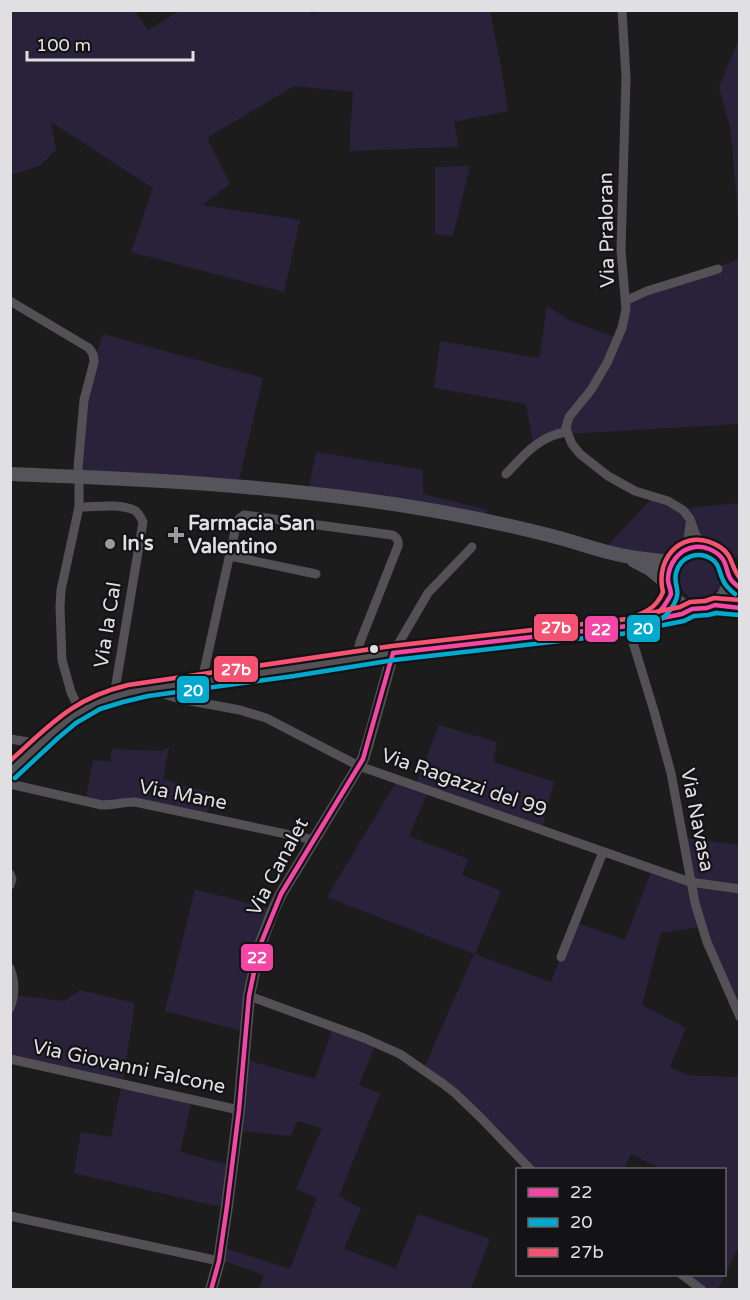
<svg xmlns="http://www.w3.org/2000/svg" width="750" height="1300" viewBox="0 0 750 1300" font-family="'Varela Round',sans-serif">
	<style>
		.green { fill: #29223a }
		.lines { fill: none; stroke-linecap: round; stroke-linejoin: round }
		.minor { stroke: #535156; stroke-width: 9 }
		.tertiary { stroke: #535156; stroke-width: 12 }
		.secondary { stroke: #56545b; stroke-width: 14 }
		.bus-1-casing { stroke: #131215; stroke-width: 9 }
		.bus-2-casing { stroke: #131215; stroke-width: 9 }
		.bus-3-casing { stroke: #131215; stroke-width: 9 }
		.bus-1 { stroke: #f346a5; stroke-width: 4.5 }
		.bus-2 { stroke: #00a9ce; stroke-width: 4.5 }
		.bus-3 { stroke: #f65372; stroke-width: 4.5 }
		.poi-dot { fill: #9b9b9c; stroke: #131215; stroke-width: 2 }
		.bus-dot { fill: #e0dfe1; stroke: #131215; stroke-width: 2 }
		.labels { text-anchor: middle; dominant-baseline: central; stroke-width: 4.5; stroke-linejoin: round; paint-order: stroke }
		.street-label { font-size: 20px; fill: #e0dfe1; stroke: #131215 }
		.poi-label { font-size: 20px; font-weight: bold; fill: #e0dfe1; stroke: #131215; text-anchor: start }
		.line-badge { stroke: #131215; stroke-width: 2 }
		.badge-label { font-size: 16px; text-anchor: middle; font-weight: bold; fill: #fff }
	</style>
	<rect width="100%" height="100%" fill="#1c1c1d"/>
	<g class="green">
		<path d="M308,10L311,14L326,10L490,11L501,66L508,111L454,122L459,147L349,151L353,92L294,86L207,138L230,184L202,205L300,220L284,292L131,252L153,188L51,122L56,150L41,165L11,175V11H135L148,30L179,11Z"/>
		<path d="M739,39V231L731,131L719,87Z"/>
		<path d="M470,166L453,236L435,234V167Z"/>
		<path d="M739,259V424L565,434L534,449L526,404L434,388L440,341L539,358L547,306L571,321L615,337L623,315V300Z"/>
		<path d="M103,334L263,378L237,489L76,480V453L99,346Z"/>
		<path d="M316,452L423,470V494L488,510L483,517L307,496Z"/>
		<path d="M651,499L688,508L739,503V557L728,558L732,595L717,589C701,609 679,599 678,575L601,553Z"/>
		<path d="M439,725L497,742L493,762L554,782L542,829L429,789L409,836L468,859L462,875L501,891L475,954L551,982L574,922L625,940L653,867L691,880L685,838L739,845V1020L699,927L661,933L642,1005L686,1028L670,1067L687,1075L734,1077L739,1075V1246L718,1289H707L686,1275L724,1274V1170L662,1169L631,1154L624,1169H535L424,1068L474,954L327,897L399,777L416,783Z"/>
		<path d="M169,747L163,779L215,794L206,816L108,802L86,797L93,760L110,762L112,749L160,751Z"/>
		<path d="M195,889L270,909L242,1031L165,1011Z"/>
		<path d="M80,990L135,1003L123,1079L193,1096L180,1152L229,1165V1209L74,1173L81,1132L111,1137L123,1079L11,1056L10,998L11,995L65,1001Z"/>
		<path d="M334,1025L377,1041L359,1085L380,1094L339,1196L361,1208L344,1249L396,1268L418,1214L490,1239L471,1289H259L264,1275L224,1261L225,1248L290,1269L317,1198L296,1189L322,1128L297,1121L291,1136L232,1130L239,1058L315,1079Z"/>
	</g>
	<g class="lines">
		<g class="minor">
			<path d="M622,10L626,78L621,250L626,309L622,328L607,363L591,390L569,417L566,427L567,432L572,444L580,454L608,476L635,491L668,501L683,510L690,519L696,536L709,549"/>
			<path d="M627,300L647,291L718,269"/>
			<path d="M10,301L89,348L93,354L94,362L84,400L78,468L79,476V507L61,590L60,607L62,660L71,692L80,711"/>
			<path d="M506,474C523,456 540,435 567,432"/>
			<path d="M79,507C96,507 118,503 134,510C139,512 140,517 143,522L114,696"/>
			<path d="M684,550L688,539L690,524"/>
			<path d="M230,556L316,574"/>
			<path d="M628,626L654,711L671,773L695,903L707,942L740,1017"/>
			<path d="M393,653L428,593L472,547"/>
			<path d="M202,680L237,522L239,519L244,515L392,535C397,537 399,541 398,546L360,642L358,651L359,659"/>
			<path d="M150,690L180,699L240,710L266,718L359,766L690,882L740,889"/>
			<path d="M10,739L41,744"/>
			<path d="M10,784L102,805C113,805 124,802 135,802L314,840"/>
			<path d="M10,874L12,879L10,885"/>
			<path d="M561,957L603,852"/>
			<path d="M10,968C15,981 15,995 10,1008"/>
			<path d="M249,996L364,1038L400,1054L442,1083L455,1093L482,1119L531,1170"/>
			<path d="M10,1059L239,1110"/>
			<path d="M10,1216L219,1261"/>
			<path d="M681,1274L702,1290"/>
		</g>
		<g class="tertiary">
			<path d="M651,618C661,612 667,605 671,593"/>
			<path d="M10,772C33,752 55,727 81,711C101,698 124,693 147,689L293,669L393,653L628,626L647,620L682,614L692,609"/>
			<path d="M211,1290L219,1261L227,1206L239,1110L249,996L259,948L273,911L281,894L363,759L368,743L393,653"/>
		</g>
		<g class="secondary">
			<path d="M10,474C141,479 271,485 400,505C451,513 502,523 552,536C577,542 601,552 626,556C641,559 656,560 671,562"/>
			<circle cx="698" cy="578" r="31"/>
			<path d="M633,560L650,569L667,583"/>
			<path d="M715,605L740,608"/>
		</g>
		<defs>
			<g id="bus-1">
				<path d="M637,623L682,614L692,609L707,608L715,605L740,608"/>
				<path d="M393,653L628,626C642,622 655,618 664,606C666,603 670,597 671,594C671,589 668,584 668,580C668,564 679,549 695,547C704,546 715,550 721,557C727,563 726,571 730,578C732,582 736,585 740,588"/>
				<path d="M211,1290L219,1261L227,1206L239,1110L249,996L259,948L281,894L363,759L393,653"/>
			</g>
			<g id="bus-2">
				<path d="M638,630L684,621L694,616L708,615L716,613L739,615"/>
				<path d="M15,778L58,738L76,723L100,709L123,702L148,696L294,676L394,660L629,633C647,628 665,622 674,604C682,590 673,586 676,573C680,556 699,550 713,560C720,565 719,573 723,580C725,586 730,590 735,594"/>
			</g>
			<g id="bus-3">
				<path d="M636,616L680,607L690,602L705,601L714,598L740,600"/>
				<path d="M10,761C50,725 73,698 128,685L392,646L627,619C643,614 656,609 663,592C654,556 686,525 720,547C733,555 731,568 740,578"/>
			</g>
		</defs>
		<use href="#bus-1" class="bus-1-casing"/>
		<use href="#bus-2" class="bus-2-casing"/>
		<use href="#bus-3" class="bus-3-casing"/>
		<use href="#bus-1" class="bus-1"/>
		<use href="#bus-2" class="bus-2"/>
		<use href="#bus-3" class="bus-3"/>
	</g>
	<g class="poi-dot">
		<path d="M173 526h6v6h6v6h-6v6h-6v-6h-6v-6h6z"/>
		<circle cx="110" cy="544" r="6"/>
	</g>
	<circle class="bus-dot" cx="374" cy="649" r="5"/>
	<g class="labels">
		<g class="street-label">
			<text transform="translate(607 230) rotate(-91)">Via Praloran</text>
			<text transform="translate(108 625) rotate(-81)">Via la Cal</text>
			<text transform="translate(464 783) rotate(19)">Via Ragazzi del 99</text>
			<text transform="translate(183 795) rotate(11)">Via Mane</text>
			<text transform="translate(697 820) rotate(79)">Via Navasa</text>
			<text transform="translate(278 867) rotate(-62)">Via Canalet</text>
			<text transform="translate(129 1067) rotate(12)">Via Giovanni Falcone</text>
		</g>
		<g class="poi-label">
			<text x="188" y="524">Farmacia San<tspan x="188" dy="23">Valentino</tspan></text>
			<text x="122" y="544">In's</text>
		</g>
	</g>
	<g class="line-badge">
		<rect x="533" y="613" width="46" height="29" rx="6" fill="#f65372"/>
		<rect x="626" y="614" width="35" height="29" rx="6" fill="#00a9ce"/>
		<rect x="584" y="615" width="35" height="28" rx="6" fill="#f346a5"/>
		<rect x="213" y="655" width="46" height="28" rx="6" fill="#f65372"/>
		<rect x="176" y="675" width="34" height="29" rx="6" fill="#00a9ce"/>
		<rect x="240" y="943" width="34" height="29" rx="6" fill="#f346a5"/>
	</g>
	<g class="badge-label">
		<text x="556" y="633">27b</text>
		<text x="643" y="634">20</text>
		<text x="601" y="635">22</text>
		<text x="236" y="675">27b</text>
		<text x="193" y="696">20</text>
		<text x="257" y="963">22</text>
	</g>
	<rect width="750" height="1300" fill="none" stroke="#e0dfe1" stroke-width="24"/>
	<rect x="516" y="1168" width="210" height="108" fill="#131215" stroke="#656467" stroke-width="1.5"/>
	<rect x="528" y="1188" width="30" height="9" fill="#f346a5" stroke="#656467" stroke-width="1.5"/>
	<text x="570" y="1198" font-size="18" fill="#e0dfe1">22</text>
	<rect x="528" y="1218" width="30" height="9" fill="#00a9ce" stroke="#656467" stroke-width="1.5"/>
	<text x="570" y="1228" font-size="18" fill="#e0dfe1">20</text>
	<rect x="528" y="1248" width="30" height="9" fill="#f65372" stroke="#656467" stroke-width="1.5"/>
	<text x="570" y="1258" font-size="18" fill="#e0dfe1">27b</text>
	<path d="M27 51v9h166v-9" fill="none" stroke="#e0dfe1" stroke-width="3"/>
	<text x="36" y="51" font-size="18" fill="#e0dfe1" stroke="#131215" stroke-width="4.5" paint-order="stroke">100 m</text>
</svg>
